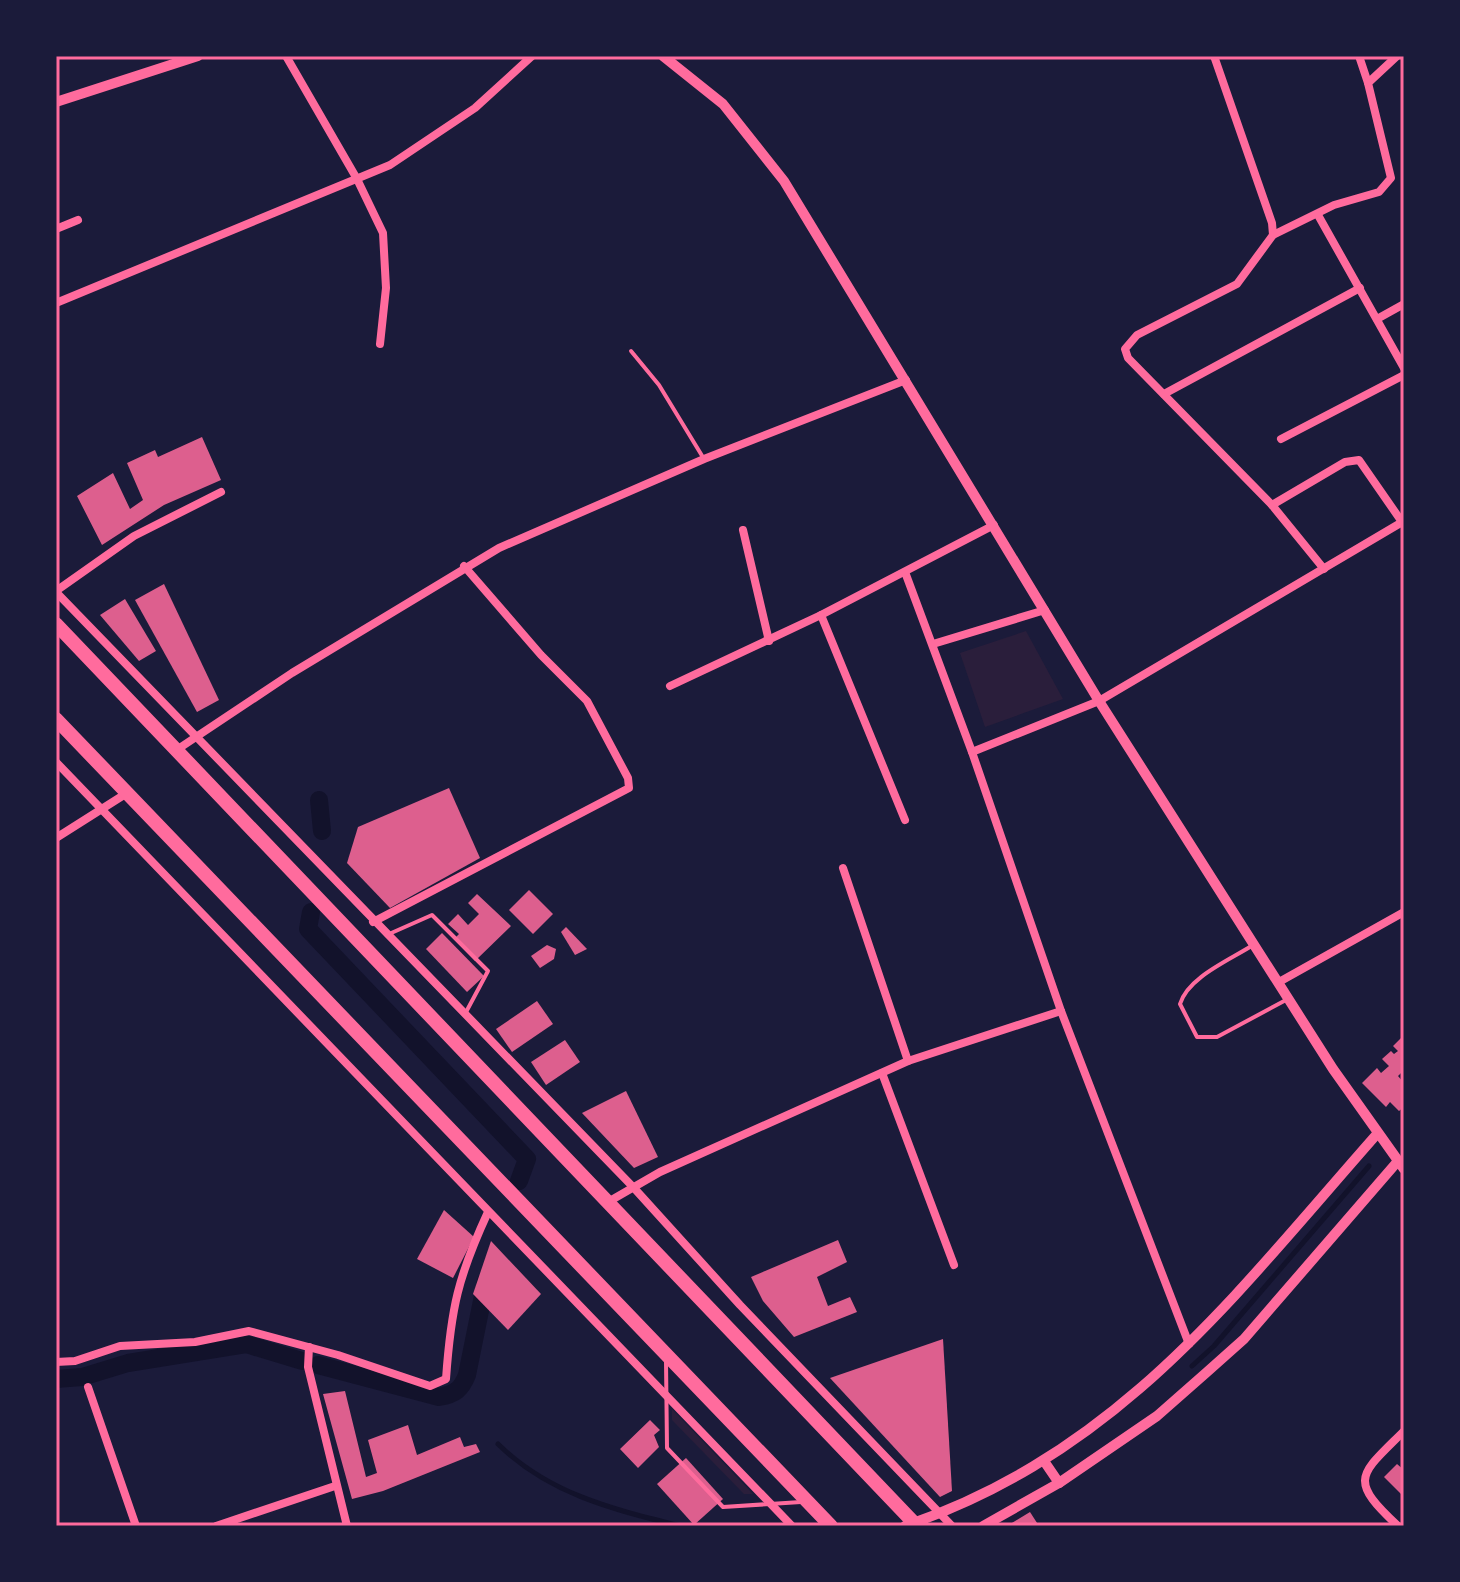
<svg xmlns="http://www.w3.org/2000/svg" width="1460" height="1582" viewBox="0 0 1460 1582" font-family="Poppins,sans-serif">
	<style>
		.green { fill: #2a1e3b }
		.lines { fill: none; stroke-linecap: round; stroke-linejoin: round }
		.stream { stroke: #12122b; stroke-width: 5 }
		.canal { stroke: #12122b; stroke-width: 18 }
		.building { fill: #dd5f8e }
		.service { stroke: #ff6b9d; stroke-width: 4 }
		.minor { stroke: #ff6b9d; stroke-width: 8 }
		.tertiary { stroke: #ff6b9d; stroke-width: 10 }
		.trunk { stroke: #ff6b9d; stroke-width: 14 }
		.neatline { fill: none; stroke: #ff6b9d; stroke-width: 3 }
	</style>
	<rect width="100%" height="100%" fill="#1b1b3a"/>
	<g class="green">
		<path d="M1026,631L1063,699L985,727L960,653Z"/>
		<path d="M672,1409L753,1494H744L672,1420Z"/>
	</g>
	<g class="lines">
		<g class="stream">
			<path d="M1192,1366L1214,1346L1369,1166"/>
			<path d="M498,1444C549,1494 612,1509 680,1526"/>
		</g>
		<g class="canal">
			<path d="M319,800L322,831"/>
			<path d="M311,912L308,929L527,1159L519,1181"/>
			<path d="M318,1365L439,1397C455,1394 461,1390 467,1375L486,1281"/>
			<path d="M56,1379L82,1377L128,1363L246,1344L302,1361"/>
		</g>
	</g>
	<g class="building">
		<path d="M202,437L221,480L164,505L102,545L77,496L113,473L130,509L143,500L127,463L155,450L158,457Z"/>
		<path d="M164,584L219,700L197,712L135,600Z"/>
		<path d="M125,599L156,651L139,661L100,615Z"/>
		<path d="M449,788L480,858L390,908L347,863L358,827Z"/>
		<path d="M529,890L553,914L533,934L509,910Z"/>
		<path d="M477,894L511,926L475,961L454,939L459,934L448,924L458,914L468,925L479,914L468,903Z"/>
		<path d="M566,927L587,949L575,955L561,932Z"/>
		<path d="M442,933L484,976L467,992L426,949Z"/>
		<path d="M547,945L556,949L554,959L540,968L531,956Z"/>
		<path d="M537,1001L553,1024L512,1052L496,1029Z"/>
		<path d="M1404,1035V1070L1398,1076L1404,1083V1107L1399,1111L1390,1102L1386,1107L1362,1083L1377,1068L1381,1073L1389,1066L1382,1059L1391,1051L1394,1054L1398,1051L1393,1046Z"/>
		<path d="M565,1040L580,1062L546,1085L531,1062Z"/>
		<path d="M626,1091L658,1157L634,1168L582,1113Z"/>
		<path d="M444,1210L474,1237L453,1278L417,1259Z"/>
		<path d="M838,1240L847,1262L817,1277L828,1306L850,1297L857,1312L794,1337L763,1301L751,1277Z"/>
		<path d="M491,1241L541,1294L508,1330L473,1294Z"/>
		<path d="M943,1339L952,1491L940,1497L830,1378Z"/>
		<path d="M345,1391L366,1477L377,1473L368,1440L408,1425L417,1455L460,1437L464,1447L476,1444L480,1452L383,1491L352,1499L323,1394Z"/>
		<path d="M650,1420L660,1430L654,1435L659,1447L638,1468L620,1449Z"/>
		<path d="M686,1458L723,1499L694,1525L657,1484Z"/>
		<path d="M1397,1464L1404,1470V1497L1384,1477Z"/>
		<path d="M1030,1512L1039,1526H1007Z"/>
	</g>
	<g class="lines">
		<g class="service">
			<path d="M631,351L659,385L704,459"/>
			<path d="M389,934L432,915L488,971L465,1014"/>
			<path d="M1253,945C1230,960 1188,977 1180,1004L1197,1037H1217L1286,1000"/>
			<path d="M666,1361L667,1448L723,1507L801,1502"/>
		</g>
		<g class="minor">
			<path d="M286,56L357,179L383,233L386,288L380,344"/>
			<path d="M1214,56L1272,223L1273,235L1237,284L1137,335L1125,349L1128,358L1272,505L1324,569"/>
			<path d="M1359,56L1368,83"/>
			<path d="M1318,215L1404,368"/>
			<path d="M56,229L78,220"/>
			<path d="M1273,235L1334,205L1379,192L1391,178L1368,83L1397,56"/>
			<path d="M56,303L390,165L475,108L532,56"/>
			<path d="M1377,319L1404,304"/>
			<path d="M1164,394L1360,288"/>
			<path d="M1281,439L1404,375"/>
			<path d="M1272,505L1345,462L1359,460L1402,522"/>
			<path d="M743,530L769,641"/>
			<path d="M905,572L972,752L1061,1011L1189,1344"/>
			<path d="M56,591L134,536L221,492"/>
			<path d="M56,592L634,1188L740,1305L952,1526"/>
			<path d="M821,615L905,820"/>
			<path d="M933,644L1045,610"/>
			<path d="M670,686L821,615L994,525"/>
			<path d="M175,751L292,673L499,548L704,459L906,380"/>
			<path d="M972,752L1099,701L1404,521"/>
			<path d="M56,762L792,1526"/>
			<path d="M56,838L127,793"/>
			<path d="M843,868L908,1061"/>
			<path d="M373,922L629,788L628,778L587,701L541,655L464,566"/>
			<path d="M1279,982L1404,912"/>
			<path d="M882,1073L954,1265"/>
			<path d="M608,1202L660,1172L908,1061L1061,1011"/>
			<path d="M309,1347L308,1367L347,1526"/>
			<path d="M56,1362L75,1361L120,1346L195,1342L249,1331L338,1355L430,1386L446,1379C451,1308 458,1277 488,1212"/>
			<path d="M88,1387L136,1526"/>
			<path d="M216,1526L335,1486"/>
			<path d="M1398,1526C1347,1479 1360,1475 1404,1431"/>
		</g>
		<g class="tertiary">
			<path d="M663,56L723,104L784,181L1099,701L1333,1069L1404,1169"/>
			<path d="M56,102L198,56"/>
			<path d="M1044,1461L1059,1483"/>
			<path d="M905,1526C1120,1452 1233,1297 1377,1134"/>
			<path d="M983,1526L1059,1483L1157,1416L1207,1372L1244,1339L1398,1161"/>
		</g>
		<g class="trunk">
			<path d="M56,624L917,1526"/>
			<path d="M56,719L831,1526"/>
		</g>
	</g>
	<rect width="1460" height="1582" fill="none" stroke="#1b1b3a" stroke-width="116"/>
	<rect x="58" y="58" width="1344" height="1466" class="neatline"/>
</svg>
